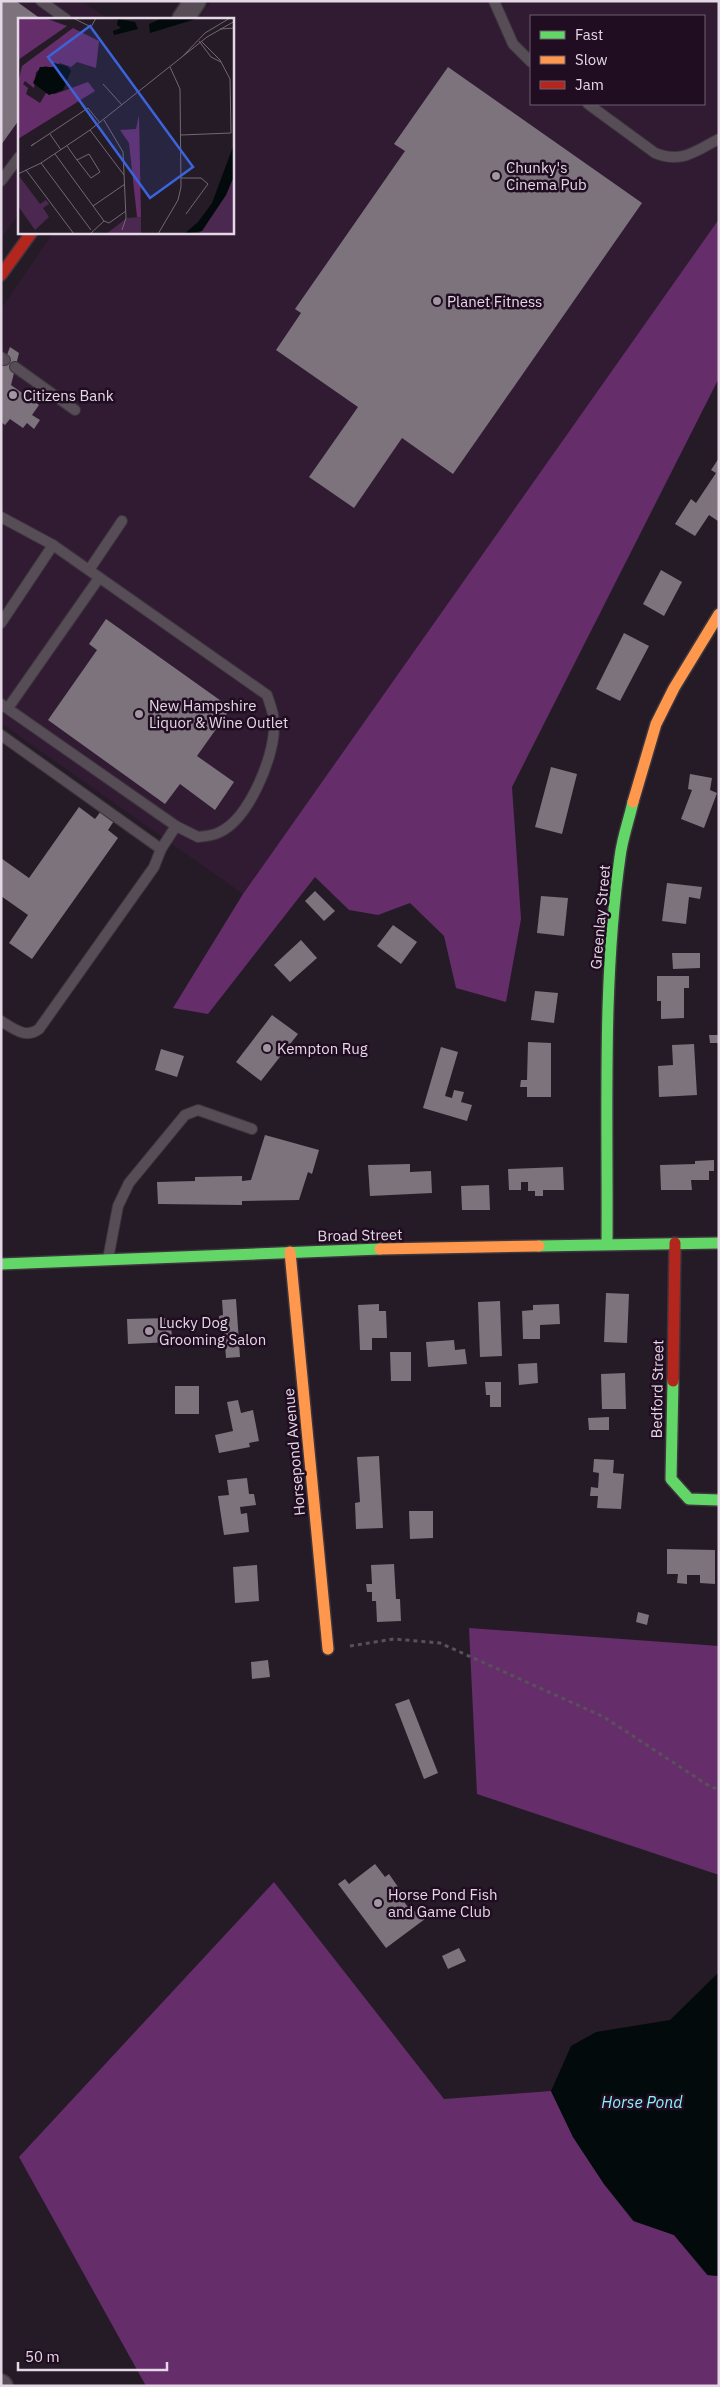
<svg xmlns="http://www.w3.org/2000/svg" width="720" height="2387" viewBox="0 0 720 2387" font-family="'IBM Plex Sans',sans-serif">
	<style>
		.built { fill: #311b33; fill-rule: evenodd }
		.forest { fill: #652d6a }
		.water { fill: #030a0c }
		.building { fill: #7c737d }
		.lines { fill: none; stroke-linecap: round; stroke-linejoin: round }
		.lane-casing { stroke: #3d353d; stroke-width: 12 }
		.street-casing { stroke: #3d353d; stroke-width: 24 }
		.fast-casing { stroke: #3d353d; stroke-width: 14 }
		.slow-casing { stroke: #3d353d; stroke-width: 14 }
		.jam-casing { stroke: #3d353d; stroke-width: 14 }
		.path { stroke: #585159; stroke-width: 3; stroke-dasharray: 4 4; stroke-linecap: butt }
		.lane { stroke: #564d57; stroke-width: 10 }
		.street { stroke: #564d57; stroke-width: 21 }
		.fast { stroke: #63d668; stroke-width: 11 }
		.slow { stroke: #ff974d; stroke-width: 11 }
		.jam { stroke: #b3261e; stroke-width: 11 }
		.poi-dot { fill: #a296a3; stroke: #200d21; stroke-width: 2 }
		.labels { text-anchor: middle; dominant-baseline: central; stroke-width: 5; stroke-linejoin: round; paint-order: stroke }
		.poi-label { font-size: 15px; fill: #e5d8e6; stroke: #200d21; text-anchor: start }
		.street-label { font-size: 15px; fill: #e5d8e6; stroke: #200d21 }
		.water-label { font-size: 16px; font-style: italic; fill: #8cf1fb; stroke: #200d21 }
		.inset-road { fill: none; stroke: #726773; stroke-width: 1 }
		.view { fill: #3b63da; fill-opacity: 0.15; stroke: #3b63da; stroke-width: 2.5 }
		.inset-edge { fill: none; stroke: #e5d8e6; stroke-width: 2.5 }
	</style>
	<rect width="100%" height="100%" fill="#251b26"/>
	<g class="built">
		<path d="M1,1H81L108,19H19V214L1,238Z"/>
		<path d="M211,1H719V219L243,894L1,723V309L53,233L232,232V19H199ZM531,16H704V104H531Z"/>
	</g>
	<g class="forest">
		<path d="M719,219V378L512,787L521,919L506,1002L456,988L444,936L410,903L378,915L349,910L315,877L208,1014L173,1008L243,894Z"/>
		<path d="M469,1628L719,1646V1875L477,1794Z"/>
		<path d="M274,1882L444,2099L551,2091L573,2137L604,2184L633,2221L674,2235L707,2275L719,2276V2386H146L19,2157Z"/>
	</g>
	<path class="water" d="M719,1972V2276L708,2275L674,2235L634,2221L604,2184L573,2137L551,2091L571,2046L596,2032L670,2020Z"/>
	<g class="building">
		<path d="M1,1H16L41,19H19V120L1,145Z"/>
		<path d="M448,67L642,203L453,474L402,438L354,508L309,477L358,407L276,350L301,313L295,309L405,151L394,144Z"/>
		<path d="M10,347L19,353L11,385L39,405L32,415L40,420L34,429L27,423L23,428L10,419L5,425L1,422V370Z"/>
		<path d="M719,458V519L718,521L709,515L695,536L675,524L691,499L696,503L716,473L711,470Z"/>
		<path d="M661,570L682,582L664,616L643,604Z"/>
		<path d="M106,619L231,708L197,756L234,782L215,810L180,784L165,804L48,720L97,650L89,644Z"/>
		<path d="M624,633L649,646L620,701L596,689Z"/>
		<path d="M551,767L577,774L562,834L535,827Z"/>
		<path d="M690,774L712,778L710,790L717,793L704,828L681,819L692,790L688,789Z"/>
		<path d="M79,807L95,819L101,811L114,821L108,830L118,838L32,959L9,943L28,915L1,896V858L29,878Z"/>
		<path d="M667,883L702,887L700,899L689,897L686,924L662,921Z"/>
		<path d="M315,891L335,911L324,921L305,901Z"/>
		<path d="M541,896L568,898L564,936L537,933Z"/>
		<path d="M393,925L417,942L401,964L377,946Z"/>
		<path d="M301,940L317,958L290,982L274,965Z"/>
		<path d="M672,953H700V968L673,969Z"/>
		<path d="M657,976H689V988H684V1018L661,1019V1001H657Z"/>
		<path d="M535,991L558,993L554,1023L531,1020Z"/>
		<path d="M272,1015L298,1034L261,1081L236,1062Z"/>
		<path d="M709,1035H719V1043H710Z"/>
		<path d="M528,1042L551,1043V1097H527V1087H520L521,1080H527Z"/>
		<path d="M694,1044L697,1095L659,1097L658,1066L673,1065L672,1045Z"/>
		<path d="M441,1047L458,1052L445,1096L452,1098L454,1090L464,1092L461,1102L472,1105L467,1121L423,1108Z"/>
		<path d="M161,1049L184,1056L177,1077L155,1070Z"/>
		<path d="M265,1135L319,1150L312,1174L308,1172L299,1200L242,1201V1205L158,1204L157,1182L195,1181V1177L242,1176V1181L251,1180Z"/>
		<path d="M714,1160V1171H709V1180H691L692,1190H661L660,1165L695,1164V1161Z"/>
		<path d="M410,1164V1172L431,1171L432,1193L370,1196L368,1165Z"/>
		<path d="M563,1167L564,1190H543V1196H535V1191H528V1182H521V1190H509L508,1169Z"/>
		<path d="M489,1185L490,1210H462L461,1186Z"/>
		<path d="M606,1293L629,1294L627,1343L604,1342Z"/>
		<path d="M236,1299L240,1357L226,1358L224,1331H220L219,1316L223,1315L222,1300Z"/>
		<path d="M500,1301L502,1356L480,1357L478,1302Z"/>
		<path d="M379,1304V1311H386L387,1338H372V1350H360L358,1305Z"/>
		<path d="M559,1304L560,1324L540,1325V1339H523L522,1311L533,1310V1305Z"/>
		<path d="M171,1318L172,1342L128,1344L127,1319Z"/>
		<path d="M454,1340L455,1350L465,1349L467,1364L428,1367L426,1342Z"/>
		<path d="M390,1352H411V1381H391Z"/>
		<path d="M537,1363L538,1383L519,1385L518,1364Z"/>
		<path d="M625,1373L626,1409H602L601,1374Z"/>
		<path d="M485,1382H501V1407H490V1395H486Z"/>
		<rect x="175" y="1386" width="24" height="28"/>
		<path d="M238,1400L241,1413L253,1410L259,1441L249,1443L250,1447L219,1453L215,1435L233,1431L227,1402Z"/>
		<path d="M609,1417V1430H589L588,1418Z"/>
		<path d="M379,1456L383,1528L356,1529L355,1503L360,1502L357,1457Z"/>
		<path d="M594,1459L614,1460L613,1473L624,1474L621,1509L597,1508L598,1496H590L591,1487L598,1488L599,1473L593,1472Z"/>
		<path d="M247,1478L249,1494H254L256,1505L240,1507L241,1514L247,1513L249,1532L224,1535L218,1496L229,1495L227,1480Z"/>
		<path d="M409,1511H433V1538L410,1539Z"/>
		<path d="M667,1549L715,1550V1584L700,1583V1575H687V1584L677,1583L678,1574H667Z"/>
		<path d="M394,1564L396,1599H400L401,1621L377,1622L376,1601H372V1592H367L366,1584H372L371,1565Z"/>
		<path d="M257,1565L259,1601L235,1603L233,1567Z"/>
		<path d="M638,1612L649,1615L647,1625L636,1622Z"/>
		<path d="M268,1660L270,1677L252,1679L251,1662Z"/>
		<path d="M409,1699L438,1773L424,1779L395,1704Z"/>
		<path d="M375,1864L385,1877L389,1874L403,1894L400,1896L412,1913L418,1909L425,1919L386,1948L338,1884L345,1879L349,1884Z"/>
		<path d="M459,1948L466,1961L448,1969L442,1956Z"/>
	</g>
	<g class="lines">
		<defs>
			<g id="lane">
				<path d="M41,1L66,19"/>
				<path d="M494,1L513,44L531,62"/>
				<path d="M588,104L655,153C682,164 695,151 719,139"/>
				<path d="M1,181L19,157"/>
				<path d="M1,357L5,360"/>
				<path d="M15,367L75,410"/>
				<path d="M1,517L53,545L267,695C271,707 275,717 274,729C273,759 249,818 220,832C213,836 206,836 198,837L176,826L1,704"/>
				<path d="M89,570L122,521"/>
				<path d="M1,623L53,545"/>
				<path d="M8,708L99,578"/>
				<path d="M1,735L161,849L154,867L39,1029C26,1039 14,1029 1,1021"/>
				<path d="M161,849L176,826"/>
				<path d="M108,1259L118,1206L129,1183L185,1115L198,1110L252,1129"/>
			</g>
			<g id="street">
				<path d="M183,19L195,1"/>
				<path d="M1,2385L2,2386"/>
			</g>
			<g id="fast">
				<path d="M607,1244C608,1117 602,983 620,857C622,839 629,820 633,802"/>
				<path d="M539,1246L719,1243"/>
				<path d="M1,1264L380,1249"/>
				<path d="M673,1381L671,1479L689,1499L719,1500"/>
			</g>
			<g id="slow">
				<path d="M633,802L656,724L674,688L719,614"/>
				<path d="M380,1249L539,1246"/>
				<path d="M290,1252L328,1649"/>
			</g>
			<g id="jam">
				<path d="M1,275L32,232"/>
				<path d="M673,1381L675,1243"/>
			</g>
		</defs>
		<use href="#lane" class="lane-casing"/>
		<use href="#street" class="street-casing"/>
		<use href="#fast" class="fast-casing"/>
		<use href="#slow" class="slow-casing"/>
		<use href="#jam" class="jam-casing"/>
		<path class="path" d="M350,1646L394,1639L440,1643L604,1717L706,1784L719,1790"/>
		<use href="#lane" class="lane"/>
		<use href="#street" class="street"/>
		<use href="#fast" class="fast"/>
		<use href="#slow" class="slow"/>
		<use href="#jam" class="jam"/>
	</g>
	<g class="poi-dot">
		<circle cx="496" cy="176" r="5"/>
		<circle cx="437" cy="301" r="5"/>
		<circle cx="13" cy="395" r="5"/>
		<circle cx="139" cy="714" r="5"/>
		<circle cx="267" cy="1048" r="5"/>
		<circle cx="149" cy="1331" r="5"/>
		<circle cx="378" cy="1903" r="5"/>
	</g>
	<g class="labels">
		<g class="poi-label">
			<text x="506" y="167">Chunky's<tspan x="506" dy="17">Cinema Pub</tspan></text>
			<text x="447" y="301">Planet Fitness</text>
			<text x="23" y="395">Citizens Bank</text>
			<text x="149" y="705">New Hampshire<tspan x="149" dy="17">Liquor &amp; Wine Outlet</tspan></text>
			<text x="277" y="1048">Kempton Rug</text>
			<text x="159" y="1322">Lucky Dog<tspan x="159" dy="17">Grooming Salon</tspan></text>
			<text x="388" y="1894">Horse Pond Fish<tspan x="388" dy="17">and Game Club</tspan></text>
		</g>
		<g class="street-label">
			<text transform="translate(600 917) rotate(-85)">Greenlay Street</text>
			<text transform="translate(360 1235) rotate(-1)">Broad Street</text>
			<text transform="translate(657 1389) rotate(-89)">Bedford Street</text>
			<text transform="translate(294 1452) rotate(-95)">Horsepond Avenue</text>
		</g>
		<g class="water-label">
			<text x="642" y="2102">Horse Pond</text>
		</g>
	</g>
	<g transform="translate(18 18)">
		<rect width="216" height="216" fill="#251b26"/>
		<path d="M1,158L22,186L28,182L31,186L25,190L31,199L17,212L0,188ZM216,158V216H181L208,177ZM123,199V216H88L109,200Z" fill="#4b284f"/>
		<path d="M27,0L49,8L0,42V0ZM55,10L81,23L78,50L59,44L53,49L42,45L35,50L27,48L18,54L16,70L7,63L5,66L10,70L8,76L22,85L28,75L37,76L70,64L77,73L0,121V65L4,48ZM121,97L123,199H119L111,125L102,112L118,111Z" fill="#652d6a"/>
		<path d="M145,0H181L132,15L131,6ZM100,1L117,4L120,11L96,17L95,13L103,10L99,7ZM36,45L49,48L53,53L45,72L31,77L15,65L22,49H35ZM216,126V158L208,177L184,213L166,216L180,204L194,185Z" fill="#030a0c"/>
		<path class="inset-road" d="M55,0L73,9L78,0M202,11L217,10M181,23L193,39L203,44M164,39L187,15L212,0M85,66L104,87M86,102L105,134L108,200L104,212M72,112L106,157M32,116L43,132M163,117L213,115L212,61L202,42L183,23M17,125L13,128L70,90L82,105M49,128L59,142L73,160L82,154L71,136L59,142M37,136L86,203M23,145L73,212M8,152L56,216M0,156L23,145L72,112L189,19L217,3M163,160H183L190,166L168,196M75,188L107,166M72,216L86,203L91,205L108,193M140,216L160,182L163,169L162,71L152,49"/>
		<path class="view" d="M72,8L175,149L132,180L30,39Z"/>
		<rect width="216" height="216" class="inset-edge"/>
	</g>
	<rect width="720" height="2387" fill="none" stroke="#e5d8e6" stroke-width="5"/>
	<rect x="530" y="15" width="175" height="90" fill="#200d21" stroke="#6f5e70"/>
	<rect x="540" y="31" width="25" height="8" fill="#63d668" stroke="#6f5e70"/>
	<text x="575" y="40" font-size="15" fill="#e5d8e6">Fast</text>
	<rect x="540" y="56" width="25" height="8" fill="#ff974d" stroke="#6f5e70"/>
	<text x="575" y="65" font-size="15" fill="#e5d8e6">Slow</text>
	<rect x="540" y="81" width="25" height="8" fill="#b3261e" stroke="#6f5e70"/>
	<text x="575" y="90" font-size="15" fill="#e5d8e6">Jam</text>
	<path d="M18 2362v8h149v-8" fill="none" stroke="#e5d8e6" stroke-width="2.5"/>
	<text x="25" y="2362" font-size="15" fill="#e5d8e6" stroke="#200d21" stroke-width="4" paint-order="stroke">50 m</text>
</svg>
